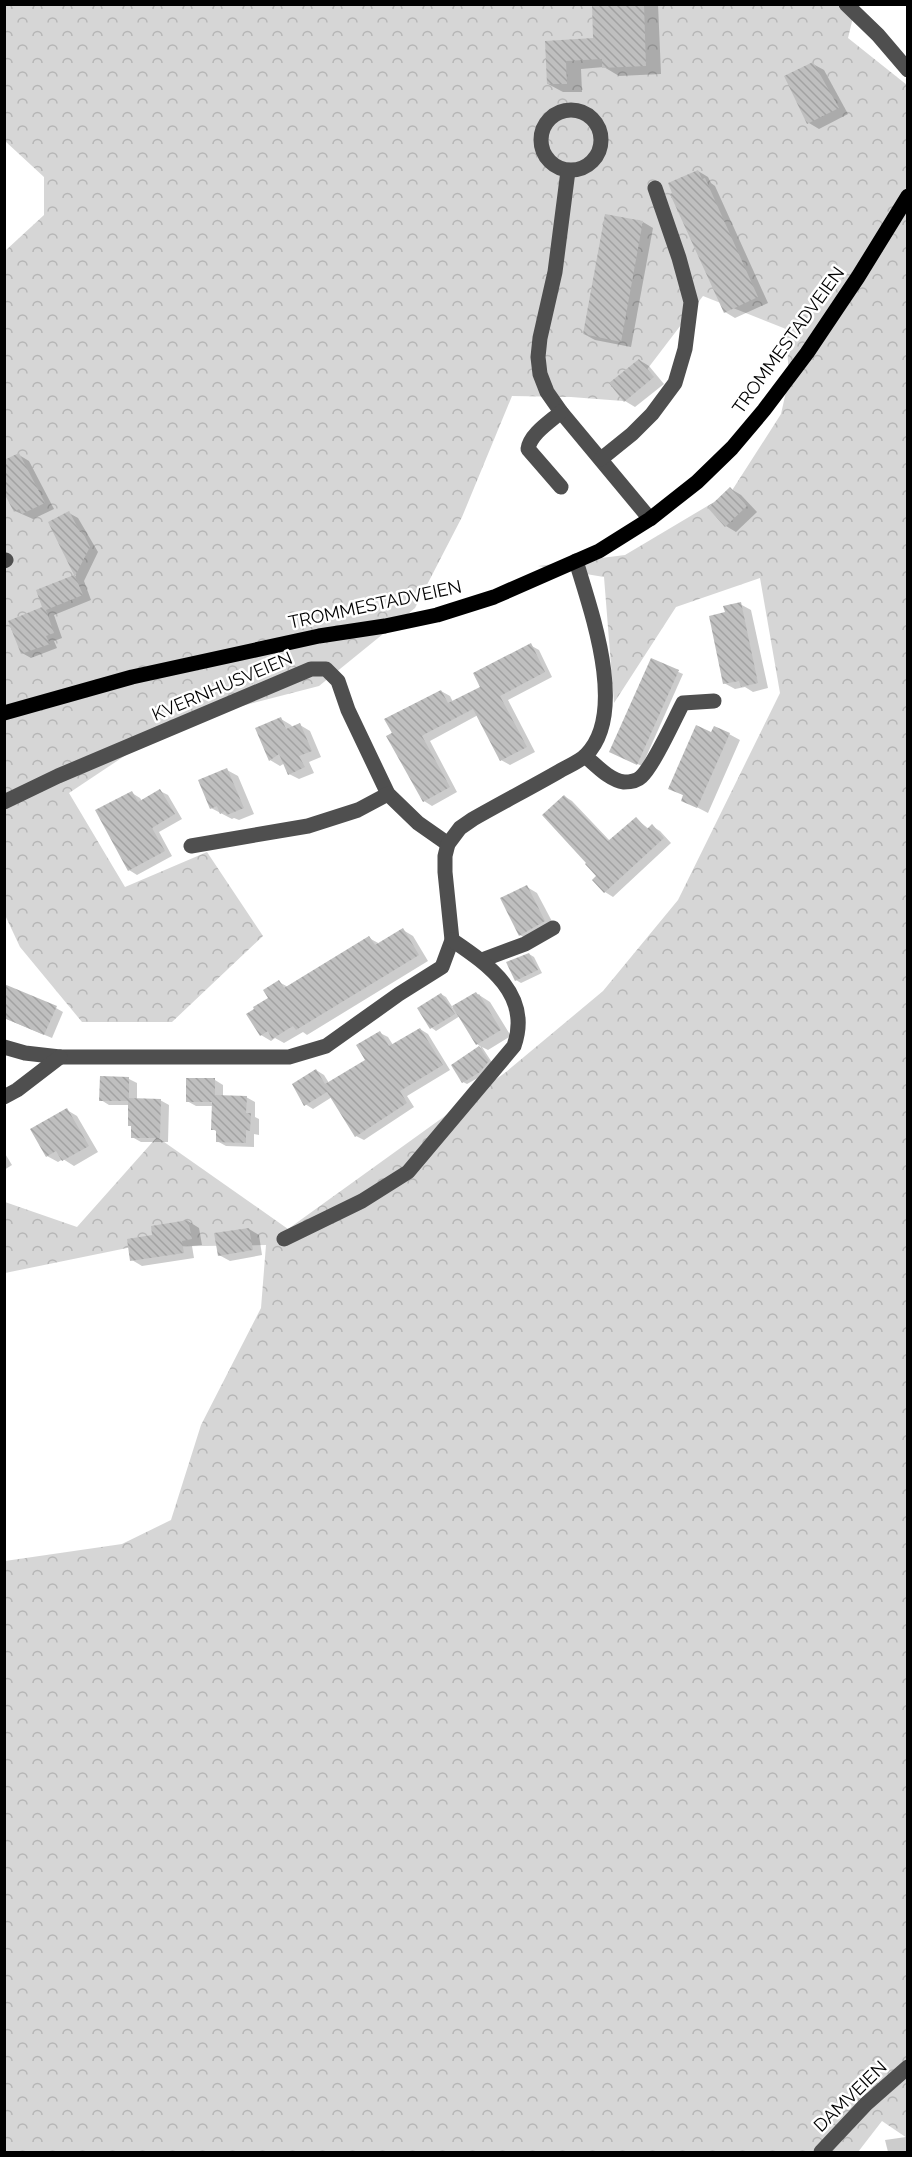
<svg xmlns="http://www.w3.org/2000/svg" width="912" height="2157" viewBox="0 0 912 2157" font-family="Raleway,sans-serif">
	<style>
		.forest { fill: url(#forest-crowns) }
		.shadow { fill: #0003 }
		.building { fill: url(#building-back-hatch) }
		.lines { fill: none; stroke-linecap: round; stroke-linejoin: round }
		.minor { stroke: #4f4f4f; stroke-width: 15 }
		.major { stroke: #000; stroke-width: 15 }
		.labels { text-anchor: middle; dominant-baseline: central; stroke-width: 5; stroke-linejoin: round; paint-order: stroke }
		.street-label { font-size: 18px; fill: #000; stroke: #fff }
	</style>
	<defs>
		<pattern id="forest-crowns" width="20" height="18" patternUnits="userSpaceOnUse" patternTransform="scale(1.5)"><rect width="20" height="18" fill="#d6d6d6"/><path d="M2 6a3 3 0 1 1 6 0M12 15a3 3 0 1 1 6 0" fill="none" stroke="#b6b6b6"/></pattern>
		<pattern id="building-back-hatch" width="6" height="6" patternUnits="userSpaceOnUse" patternTransform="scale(1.5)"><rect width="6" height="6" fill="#bfbfbf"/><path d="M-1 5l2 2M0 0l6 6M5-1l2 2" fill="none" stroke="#a2a2a2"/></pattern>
	</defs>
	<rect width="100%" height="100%" fill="#fff"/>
	<path class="forest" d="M5,5H856L848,38L907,85V2138L882,2121L858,2152H5V1561L122,1544L171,1520L201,1425L261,1308L266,1245L132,1247L5,1273V1202L77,1227L157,1137L288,1229L506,1072L603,991L678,900L780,693L760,578L676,607L614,703L604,577L538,566L625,555L731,492L781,414L789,378L786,329L703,296L623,401L571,397L512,396L462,517L415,608L319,686L211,714L138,747L69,793L125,887L207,852L263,936L172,1022H82L20,947L5,915V251L44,215V177L5,141Z"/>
	<g class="shadow">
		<path d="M593,4H658L661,74L619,76L604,67L581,69L582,92H563L548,84L547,42L595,40Z"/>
		<path d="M813,64L824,70L848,114L819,129L809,123L786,77Z"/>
		<path d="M698,171L708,177L711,183L715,186L768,303L735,318L725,312Z"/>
		<path d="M643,222L653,228L631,347L595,340L584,334Z"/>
		<path d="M639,360L649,366L664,384L635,407L625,401Z"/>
		<path d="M19,455L29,461L54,509L33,519L15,511Z"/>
		<path d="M731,489L741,495L757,512L736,532L726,526Z"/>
		<path d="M69,513L78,518L98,552L84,581L91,600L54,615L62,638L54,641L57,648L31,658L22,653L44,608L38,591L76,576L50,523Z"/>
		<path d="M740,604L751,610L768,688L753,692L745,687L735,689L724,683L727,613Z"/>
		<path d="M530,645L539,650L552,677L508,700L535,752L510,765L501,760L478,715L430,741L457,792L432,806L424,801L388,736L441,691L450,696L453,702L482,688Z"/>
		<path d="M651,660L683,674L642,766L615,754Z"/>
		<path d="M281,719L291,725L293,728L300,725L310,731L321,757L309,762L314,773L299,779L289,774L285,763L280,766L270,760L257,729Z"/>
		<path d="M712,734H729L740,740L708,813L683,800L685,796L670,788Z"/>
		<path d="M227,770L238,776L254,814L239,820L234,818L232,819L211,808Z"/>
		<path d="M160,791L168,795L182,819L159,832L172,856L137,875L129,870L132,793L140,798L142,801Z"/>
		<path d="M564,796L572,801L610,841L636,819L649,829L652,826L660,831L671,843L613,897L605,892Z"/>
		<path d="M527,887L537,893L555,927L530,941L520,935Z"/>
		<path d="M403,930L413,936L428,961L307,1035L303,1032L284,1043L275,1038L271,1041L261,1035L270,998L279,982L288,987L369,938L380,944Z"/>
		<path d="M529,954L534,957L542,973L521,983L516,980Z"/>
		<path d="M476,993L490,1002L511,1036L488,1050L482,1047L493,1064L485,1074L467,1084L463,1082L453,1065L481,1047L477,1044L460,1016L436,1031L432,1028L441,994L446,997L453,1008Z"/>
		<path d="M56,1008L63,1012L52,1038L4,1018Z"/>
		<path d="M420,1029L428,1034L450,1070L407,1096L414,1107L364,1140L356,1136L332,1097L313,1109L305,1104L316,1070L324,1075L329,1083L367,1061L380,1033L388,1037L393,1045Z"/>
		<path d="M129,1079L137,1083V1100H160L169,1105L168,1142H141L132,1137V1127L130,1125V1105H109L101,1100Z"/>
		<path d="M215,1080L223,1085V1097H246L255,1102V1117L259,1119V1135L254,1134V1147L226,1146L217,1141V1132L213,1129V1106H196L187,1101Z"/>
		<path d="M67,1110L77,1116L98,1152L74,1166L63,1159L58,1162L47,1156Z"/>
		<path d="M4,1152L12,1165L4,1170Z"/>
		<path d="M188,1221L199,1228L202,1245L192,1246L194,1258L142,1266L132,1260L153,1236Z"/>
		<path d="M249,1229L259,1235L262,1255L230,1261L219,1255Z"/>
		<path d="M906,2137L908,2152H888L885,2140Z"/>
	</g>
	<g class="building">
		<path d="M592,4H644L646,66L602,68V59L566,61L567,84H547L545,41L593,38Z"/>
		<path d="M813,62L839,108L807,124L784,76Z"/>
		<path d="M698,170L702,179L705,178L758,297L724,313L670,194L672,193L668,183Z"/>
		<path d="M605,214L643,221L621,342L583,334Z"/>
		<path d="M639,359L654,377L624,402L609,383Z"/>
		<path d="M19,453L45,503L22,514L19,509L14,512L4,493V460Z"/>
		<path d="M730,487L747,506L725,527L708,508Z"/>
		<path d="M69,511L80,532L82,531L90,547L75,576L83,595L46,610L54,633L46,636L50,644L21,654L8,621L42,607L36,590L74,575L48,522Z"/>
		<path d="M741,602L758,683L741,687L739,681L723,684L709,616L725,612L723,606Z"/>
		<path d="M531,643L545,672L500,696L527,747L500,761L473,709L425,734L422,736L450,787L423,802L386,736L392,733L384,719L441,690L448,703L480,687L473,673Z"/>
		<path d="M651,658L679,670L637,765L609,752Z"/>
		<path d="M281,717L286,729L300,723L312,751L299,756L305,767L288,775L279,754L269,761L255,728Z"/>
		<path d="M696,725L711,732L714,726L730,733L697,808L681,801L683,795L668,789Z"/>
		<path d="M227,768L244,808L227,815L225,811L220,814L217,806L210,809L198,780Z"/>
		<path d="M160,789L175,814L152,828L165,851L128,871L95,810L132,791L138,802Z"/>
		<path d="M564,795L608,841L636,817L647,829L652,824L664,838L604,893L592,880L596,876L585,864L586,863L542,815Z"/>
		<path d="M527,885L545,921L519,936L500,898Z"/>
		<path d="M403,928L419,955L296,1030L293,1026L272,1039L268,1031L260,1036L246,1014L254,1009L253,1007L268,998L263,990L279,980L284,988L369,936L375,945Z"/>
		<path d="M529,953L538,970L515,981L506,962Z"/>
		<path d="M4,984L57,1006L44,1035L4,1018Z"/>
		<path d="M476,992L478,995L479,994L501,1030L476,1045L452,1006Z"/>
		<path d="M441,993L455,1014L430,1029L417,1008Z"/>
		<path d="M420,1028L443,1065L400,1091L407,1103L355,1137L327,1092L304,1106L292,1084L316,1069L325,1084L365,1060L356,1045L380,1031L389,1046Z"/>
		<path d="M479,1046L489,1061L480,1072L462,1083L451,1065Z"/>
		<path d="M100,1076L129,1077V1098L161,1099L160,1138H131V1126H128V1101H99Z"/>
		<path d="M186,1078H215V1095L247,1096L246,1113H251L250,1131L246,1130V1143L216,1142V1130H211L212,1102H186Z"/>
		<path d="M67,1108L89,1146L62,1161L56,1151L46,1157L30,1129Z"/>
		<path d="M188,1220L192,1239L182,1241L184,1253L130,1261L127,1239L152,1235L151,1226Z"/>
		<path d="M249,1228L253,1250L218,1256L214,1233Z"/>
	</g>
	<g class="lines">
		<g class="minor">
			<path d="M846,4L878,35L908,70"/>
			<circle cx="571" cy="140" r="30"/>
			<path d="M568,171L555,272L540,338L538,357L540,374L547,392L561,412L650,519"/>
			<path d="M601,459L632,434L652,414L675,383L685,349L691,302L679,258L655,188"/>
			<path d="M561,487L528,449C530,434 551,421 561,412"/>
			<path d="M4,561L6,560"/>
			<path d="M585,756C596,765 609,780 624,782C630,782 637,781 641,777C654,765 674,720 683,703L714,701"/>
			<path d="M4,802L58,776L311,669H326L338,681L348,710L388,794L418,823L448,844"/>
			<path d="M191,846L308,826L358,810L388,794"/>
			<path d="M482,960L525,944L553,928"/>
			<path d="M4,1047L25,1053L60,1057H289L326,1046L399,994L442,967L452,940L445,872V856L448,844L460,828L473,819C501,803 530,788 558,772C566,767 579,762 586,755C628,713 591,611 576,561"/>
			<path d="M4,1097L17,1090L60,1057"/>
			<path d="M284,1239L362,1201L408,1172L514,1046C532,995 489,965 452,940"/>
			<path d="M821,2152L866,2104L908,2067"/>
		</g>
		<path class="major" d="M4,713L132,677L319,636L385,626L437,615L494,597L599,551L650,519L697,482L732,448L764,410L807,353L858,277L908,196"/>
	</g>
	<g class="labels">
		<g class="street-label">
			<text transform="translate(788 340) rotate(-54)">TROMMESTADVEIEN</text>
			<text transform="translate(375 604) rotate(-12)">TROMMESTADVEIEN</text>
			<text transform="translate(222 686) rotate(-23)">KVERNHUSVEIEN</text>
			<text transform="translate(850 2096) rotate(-44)">DAMVEIEN</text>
		</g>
	</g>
	<rect width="912" height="2157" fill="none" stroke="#000000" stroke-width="12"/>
</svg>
